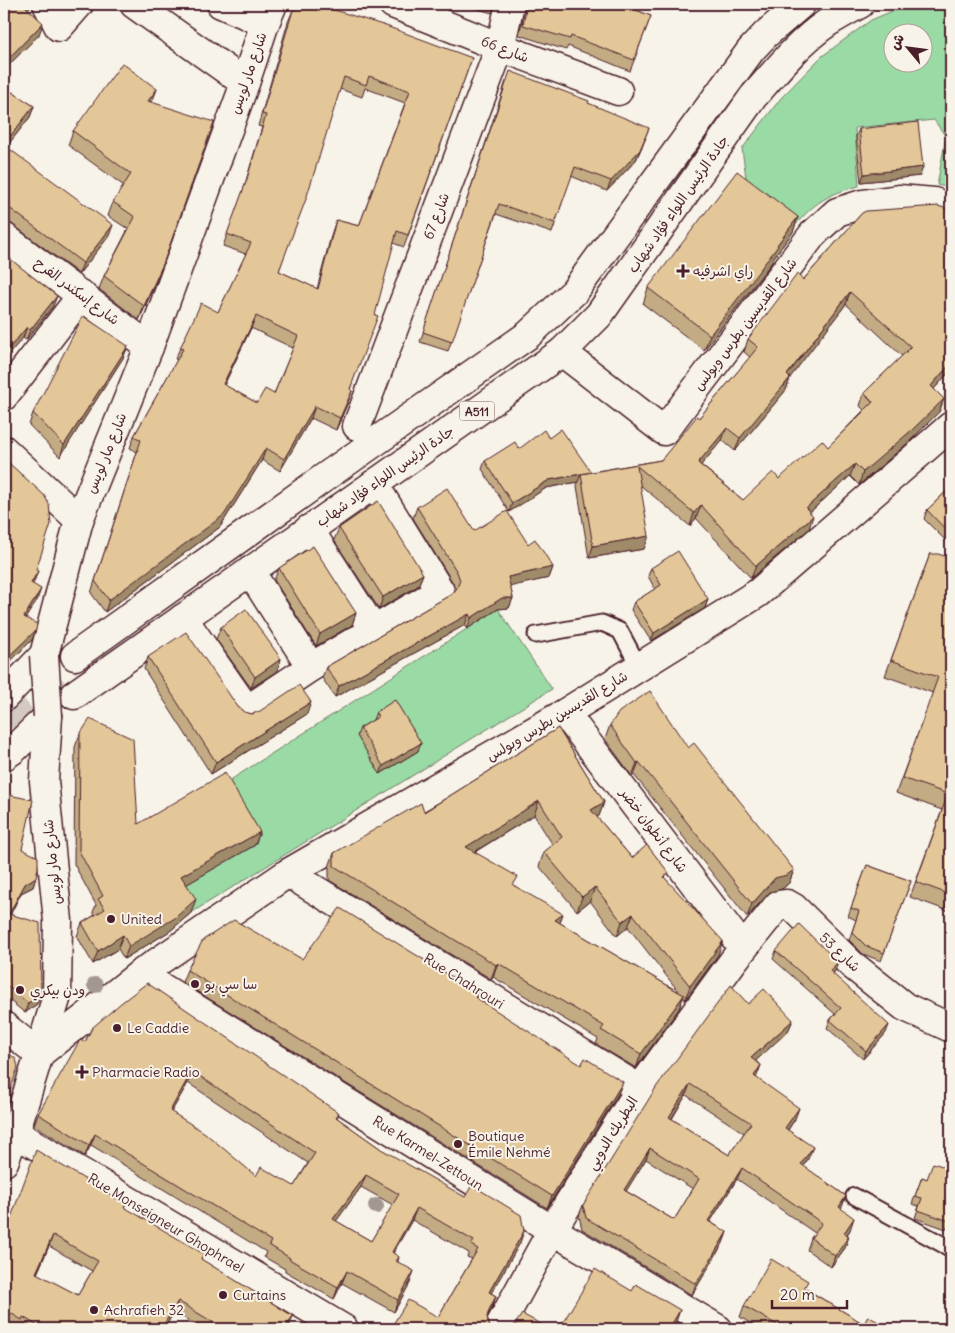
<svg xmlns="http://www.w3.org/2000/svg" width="955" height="1333" viewBox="0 0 955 1333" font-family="Delius,'Playpen Sans Arabic',sans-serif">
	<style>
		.green { fill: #9adaa4; stroke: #727c68; fill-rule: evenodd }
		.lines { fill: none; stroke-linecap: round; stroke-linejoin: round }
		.highway-tunnel { stroke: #d4c9c2; stroke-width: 28; stroke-dasharray: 28 14; stroke-linecap: butt }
		.lane-casing { stroke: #4a1f2b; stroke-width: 19 }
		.street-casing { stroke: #4a1f2b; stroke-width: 31 }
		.secondary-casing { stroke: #4a1f2b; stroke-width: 31 }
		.highway-casing { stroke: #4a1f2b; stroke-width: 31 }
		.lane { stroke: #f7f3e8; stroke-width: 15 }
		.street { stroke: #f7f3e8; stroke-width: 28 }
		.secondary { stroke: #f7f3e8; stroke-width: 28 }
		.highway { stroke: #f7f3e8; stroke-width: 28 }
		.secondary-bridge-casing { stroke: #4a1f2b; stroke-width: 31; stroke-linecap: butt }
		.secondary-bridge { stroke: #f7f3e8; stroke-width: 28 }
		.tree { fill: #a39891 }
		.wall { fill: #c3ab83; stroke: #4a1f2b; fill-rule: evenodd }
		.shaded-wall { fill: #9f8b6a; stroke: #4a1f2b }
		.building { fill: #e3c798; stroke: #4a1f2b; fill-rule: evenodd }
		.poi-dot { fill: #4a1f2b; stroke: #f7f3e8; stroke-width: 2 }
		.labels { text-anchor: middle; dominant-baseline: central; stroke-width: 4; stroke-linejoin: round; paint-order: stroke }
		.shield { fill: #f7f3e8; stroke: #7e5f64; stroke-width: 1 }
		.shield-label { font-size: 12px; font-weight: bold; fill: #4a1f2b }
		.street-label { font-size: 14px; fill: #4a1f2b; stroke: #f7f3e8 }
		.poi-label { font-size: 14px; fill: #4a1f2b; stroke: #f7f3e8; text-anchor: start }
	</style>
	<rect width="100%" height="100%" fill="#f7f3e8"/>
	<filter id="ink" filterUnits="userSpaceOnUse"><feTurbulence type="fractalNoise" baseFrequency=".02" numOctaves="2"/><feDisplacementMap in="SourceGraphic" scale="10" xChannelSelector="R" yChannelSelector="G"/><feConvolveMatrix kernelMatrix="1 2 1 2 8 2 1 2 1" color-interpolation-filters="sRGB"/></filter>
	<g filter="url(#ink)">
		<g class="green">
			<path d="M909,4H951V188L937,185L946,137L934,120L855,128L859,186C830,193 813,203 794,227L748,192L742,149L781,98L821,57L871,20ZM892,32H922V62H892Z"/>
			<path d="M498,609L552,689L191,913L177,890L255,845L221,786Z"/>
		</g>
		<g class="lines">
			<path class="highway-tunnel" d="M4,719L75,656"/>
			<defs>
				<g id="lane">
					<path d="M536,635L602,623L620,631L639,667"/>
					<path d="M854,1196L951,1249"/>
				</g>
				<g id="street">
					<path d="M47,4L59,27L79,4"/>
					<path d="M134,4L245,83"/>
					<path d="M221,4L265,23"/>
					<path d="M393,4L500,47L618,91"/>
					<path d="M4,237L149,347"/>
					<path d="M562,352L664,431L813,234L837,212L862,204L899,199L934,202L951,208"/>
					<path d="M4,396L82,295"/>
					<path d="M357,426L500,47L510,4"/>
					<path d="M4,450L79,520"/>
					<path d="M309,529L373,629"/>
					<path d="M250,571L311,667"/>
					<path d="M183,618L247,710L311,667L440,591L374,484"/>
					<path d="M565,713L743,948"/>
					<path d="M288,873L640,1089"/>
					<path d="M140,974L552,1230L718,1329"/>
					<path d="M4,1026L39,1054L140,974L288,873L565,713L758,593L951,426"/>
					<path d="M15,1133L344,1329"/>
					<path d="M498,1329L552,1230L640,1089L734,960L778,905L787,904L794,908L851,964L905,1007L951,1028"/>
				</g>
				<g id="secondary">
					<path d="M4,697L44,655L79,520L149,347L245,83L265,23L273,4"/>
					<path d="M4,756L14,749L48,716"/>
					<path d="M4,1162L15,1133L57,996L58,921L44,781L48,716"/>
				</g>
				<g id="highway">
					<path d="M75,656L325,477L528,335L574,292L751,50L766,34L801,4"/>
					<path d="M74,695L562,352L599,315L753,97C776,71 798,43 827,23C838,16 849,10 860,4"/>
				</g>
			</defs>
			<use href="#lane" class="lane-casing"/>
			<use href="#street" class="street-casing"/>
			<use href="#secondary" class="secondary-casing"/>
			<use href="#highway" class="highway-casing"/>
			<use href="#lane" class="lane"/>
			<use href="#street" class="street"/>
			<use href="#secondary" class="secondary"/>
			<use href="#highway" class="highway"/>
			<defs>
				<path id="secondary-bridge" d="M44,655L48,716"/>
			</defs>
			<use href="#secondary-bridge" class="secondary-bridge-casing"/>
			<use href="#secondary-bridge" class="secondary-bridge"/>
		</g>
		<g class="tree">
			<circle cx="95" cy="985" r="8"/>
			<circle cx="376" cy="1206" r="8"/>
		</g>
		<g class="wall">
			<path d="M461,4H495L492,13Z"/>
			<path d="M525,4H621L651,16L630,71L568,46L566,50L519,35L525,8Z"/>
			<path d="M293,10L472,58L404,247L393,243L350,390L352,391L348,402L336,430L311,418L280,471L262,460L220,527L105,612L91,593L137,452L130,448L134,436L177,360L175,359L180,348L218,312L246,254L223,246L242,194L262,127L258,126L288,22ZM365,88L405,103L359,226L336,220L332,232L317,289L279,271L340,89L362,97ZM251,328L293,348L274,394L257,403L224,385Z"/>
			<path d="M506,81L588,103L646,138L636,160L607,191L571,176L552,233L496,214L448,351L420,342Z"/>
			<path d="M4,87L34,106L30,117L6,147L109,236L79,274L4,218Z"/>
			<path d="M157,89L152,102L158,278L139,320L99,289L104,276L128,229L108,216L113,202L124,186L68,145L73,131Z"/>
			<path d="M859,129L920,176L861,182L856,137Z"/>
			<path d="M862,213L951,370L934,389L944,399L939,412L909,442L859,485L850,476L810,512L809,529L751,578L696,518L690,526L640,485L644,549L589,558L577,486L578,482L546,488L509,512L482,469L485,461L549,438L591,472L661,460L699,418L750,357L744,352L748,339L803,280ZM846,304L902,356L864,393L860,406L864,410L828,447L779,479L743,500L701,465L722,440L735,451L786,390L790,377Z"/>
			<path d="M798,217L793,232L774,257L772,262L704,350L643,304L648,288Z"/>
			<path d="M4,254L53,306L26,340L23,338Z"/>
			<path d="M128,346L123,358L60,457L29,425L33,413Z"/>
			<path d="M951,487V546L924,519L927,510Z"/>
			<path d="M417,507L474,531L528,544L553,567L549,578L510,586L513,598L509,608L498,609L467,629L465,625L335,697L322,678L326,667L452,594L455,590L453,583L413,518Z"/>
			<path d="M339,528L423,574L418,586L379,609L334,540Z"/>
			<path d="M930,554L951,558V912L910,897L942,810L896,793L933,693L885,676Z"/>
			<path d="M279,568L356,613L352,625L316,646L274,580Z"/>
			<path d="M651,568L708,599L705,608L651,641L631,610L634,602L655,589L648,576Z"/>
			<path d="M221,627L281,659L277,671L251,688L216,639Z"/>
			<path d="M148,657L238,707L244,712L252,714H307L211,774L144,669Z"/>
			<path d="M376,712L421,743L418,751L380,774L357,736L360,728L373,720Z"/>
			<path d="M610,725L688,748L794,870L789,883L782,889L770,892L747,917L634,775L632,776L605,739Z"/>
			<path d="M558,728L604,802L599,816L597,817L632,858L666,879L718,955L685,1000L683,997L679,1009L636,1068L596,1044L598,1039L493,977L491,979L329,880V867L334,853L424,812ZM534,815L553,845L544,852L539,866L577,911L590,901L617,936L628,927L679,992L560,923L515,886L475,852Z"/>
			<path d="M80,734L138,824L260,832L255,845L186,884L191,913L170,931L124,959L118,949L93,964L77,936L82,923L95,915L93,912L96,905L74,864L75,747Z"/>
			<path d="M4,794L22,849L36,877L33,887L21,893L10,914L37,1004L25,1013L4,996Z"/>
			<path d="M867,865L911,881L881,961L863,954L849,940L856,920L848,916Z"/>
			<path d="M776,951L835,971L833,974L886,1033L863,1059L827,1028L830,1020L835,1014L773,959Z"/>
			<path d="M302,959L478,993L476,998L618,1094L547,1208L182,982L187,970Z"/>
			<path d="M748,1004L793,1020L788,1031L755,1061L761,1065L756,1077L795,1119L788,1130L808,1159L803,1166L846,1196L841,1209L850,1230L847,1235L849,1236L845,1248L831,1267L807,1250L811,1238L815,1233L737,1179L710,1222L727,1232L723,1243L692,1295L582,1229L579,1216L583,1205ZM686,1095L744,1133L729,1155L672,1119ZM646,1159L693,1189L674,1220L626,1191Z"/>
			<path d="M92,1028L339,1113L337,1118L381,1149L520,1243L491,1293L496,1296L492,1308L487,1317L489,1325L493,1329H390L438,1317L472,1259L467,1257L469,1253L412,1220L393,1253L399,1257L398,1262L410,1283L394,1312L342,1283L334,1299L285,1271V1269L264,1257L266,1252L91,1145L85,1156L34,1125L38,1114L85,1042ZM188,1083L308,1163L294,1186L256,1176L171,1112ZM361,1187L393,1205L371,1241L336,1221Z"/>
			<path d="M951,1169V1229L946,1227V1229L915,1218L919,1206L912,1204L922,1177L927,1179Z"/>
			<path d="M124,1208L202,1260L293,1316L287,1329H203L174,1312L164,1329H21L19,1328V1329H14L4,1322V1230L6,1231ZM49,1246L92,1271L78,1295L37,1274Z"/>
			<path d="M806,1289L864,1324L890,1329H760L740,1317L744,1306Z"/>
		</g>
		<g class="shaded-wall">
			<path d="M27,4H32L31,6L21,17L25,6Z"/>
			<path d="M43,23L39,35L4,70V63Z"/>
			<path d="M157,89L152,102L148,101Z"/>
			<path d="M34,106L30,117L4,150V144Z"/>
			<path d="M649,128L636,160L607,191L611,181Z"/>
			<path d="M923,167L920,176L861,182L864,174Z"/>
			<path d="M798,217L793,232L774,257L772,262L704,350L710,335Z"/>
			<path d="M113,225L109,236L79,274L83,263Z"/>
			<path d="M163,264L158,278L139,320L144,306Z"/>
			<path d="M850,292L846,304L783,387L790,378L786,390L735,451L740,438Z"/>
			<path d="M57,296L53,306L26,340L30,330Z"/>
			<path d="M256,316L251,328L219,396L223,384Z"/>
			<path d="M27,327L23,338L4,360V354Z"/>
			<path d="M128,346L123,358L60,457L64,445Z"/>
			<path d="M951,363V370L926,398L931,386Z"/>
			<path d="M352,391L348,402L336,430L340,418Z"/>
			<path d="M944,399L939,412L909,442L859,485L863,472Z"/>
			<path d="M315,406L311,418L280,471L284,459Z"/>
			<path d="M727,428L722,440L693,475L698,463Z"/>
			<path d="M266,448L262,460L220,527L105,612L109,600Z"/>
			<path d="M855,464L850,476L801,520L806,508Z"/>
			<path d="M581,474L578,482L546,488L509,512L512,503L549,480Z"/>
			<path d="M701,505L696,518L690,526L694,513Z"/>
			<path d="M813,516L809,529L751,578L756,566Z"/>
			<path d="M649,536L644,549L589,558L593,546Z"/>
			<path d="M553,567L549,578L504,588L508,577Z"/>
			<path d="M38,571L34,582L27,594L31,583Z"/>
			<path d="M423,574L418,586L379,609L383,597Z"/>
			<path d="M41,589L37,600L20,627L24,617Z"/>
			<path d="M502,598H513L509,608L498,609L467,629L471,618Z"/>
			<path d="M708,599L705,608L651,641L654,633Z"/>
			<path d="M356,613L352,625L316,646L320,634Z"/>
			<path d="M469,614L465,625L335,697L339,686Z"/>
			<path d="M36,630L32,640L4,668V661Z"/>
			<path d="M281,659L277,671L251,688L255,677Z"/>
			<path d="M311,702L307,714L211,774L216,762Z"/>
			<path d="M421,743L418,751L380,774L383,766Z"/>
			<path d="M639,762L634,775L632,776L637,763Z"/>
			<path d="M539,801L534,815L461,860L466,847Z"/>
			<path d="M604,802L599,816L586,824L591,810Z"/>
			<path d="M260,832L255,845L177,890L181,876Z"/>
			<path d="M794,870L789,883L782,889L770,892L747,917L752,904L775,878Z"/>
			<path d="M36,877L33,887L21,893L6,924L9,914L25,884Z"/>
			<path d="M595,887L590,901L577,911L582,897Z"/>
			<path d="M196,899L191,913L170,931L124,959L129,946Z"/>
			<path d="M563,914L558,928L555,920Z"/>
			<path d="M633,914L628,927L617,936L622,922Z"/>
			<path d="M123,935L118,949L93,964L98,951Z"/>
			<path d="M723,941L718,955L685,1000L690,986Z"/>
			<path d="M838,962L835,971L828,980L830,971Z"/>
			<path d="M498,963L493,977L491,979L496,965Z"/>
			<path d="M41,994L37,1004L25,1013L28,1003Z"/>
			<path d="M684,995L679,1009L636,1068L641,1054Z"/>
			<path d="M793,1020L788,1031L746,1070L751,1058Z"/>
			<path d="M889,1025L886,1033L863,1059L866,1051Z"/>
			<path d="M761,1065L757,1076L750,1087L754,1076Z"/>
			<path d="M192,1071L188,1083L165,1123L170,1111Z"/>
			<path d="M623,1082L618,1094L547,1208L552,1196Z"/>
			<path d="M690,1084L686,1095L665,1129L669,1117Z"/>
			<path d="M799,1108L795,1119L781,1140L785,1128Z"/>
			<path d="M95,1134L91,1145L85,1156L89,1145Z"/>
			<path d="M813,1147L808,1159L797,1176L801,1164Z"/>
			<path d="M650,1148L646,1159L620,1201L624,1190Z"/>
			<path d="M742,1168L737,1179L704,1232L708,1221Z"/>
			<path d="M366,1175L361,1187L329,1231L333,1219Z"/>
			<path d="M846,1196L842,1207L834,1218L839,1207Z"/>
			<path d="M417,1208L412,1220L387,1264L392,1252Z"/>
			<path d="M854,1218L850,1230L840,1244L844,1233Z"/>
			<path d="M524,1231L520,1243L485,1304L489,1292Z"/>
			<path d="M727,1232L723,1243L692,1295L696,1284Z"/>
			<path d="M53,1235L49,1246L32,1285L36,1273Z"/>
			<path d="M849,1236L845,1248L831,1267L835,1256Z"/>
			<path d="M347,1271L342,1283L334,1299L338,1287Z"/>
			<path d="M414,1271L410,1283L394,1312L398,1300Z"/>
			<path d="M496,1296L492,1308L484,1322L489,1310Z"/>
			<path d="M178,1301L174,1312L164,1329H161Z"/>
			<path d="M680,1310L676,1322L672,1329H669Z"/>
			<path d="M293,1316L289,1327L287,1329H284Z"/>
		</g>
		<g class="building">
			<path d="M4,4H27L25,6L43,23L4,63Z"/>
			<path d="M302,4H315L386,26L472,58L408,235L397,231L375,315L378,316L350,389L352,391L340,418L315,406L284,459L266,448L224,515L109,600L95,581L141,440L134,436L183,349L180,348L201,303L218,312L251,243L227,234L246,182L266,115L262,114L293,10ZM369,76L410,91L359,226L336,220L318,289L279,271L306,199L344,77L366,85ZM256,316L298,336L274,394L265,389L257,403L223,384Z"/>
			<path d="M527,4H621L651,16L634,60L571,36L570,39L523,25Z"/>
			<path d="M122,63L157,89L148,101L214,122L163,264L144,306L104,276L135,217L113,202L131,174L73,131Z"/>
			<path d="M510,71L589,101L588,103L649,128L640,150L611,181L575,167L555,223L499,204L452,342L423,332Z"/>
			<path d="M4,87L34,106L4,144Z"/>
			<path d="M918,122L923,167L864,174L859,129Z"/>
			<path d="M4,145L113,225L83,263L4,204Z"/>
			<path d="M737,171L798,217L777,245L778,246L710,335L648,288Z"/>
			<path d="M938,206L951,210V363L931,386L944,399L913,429L863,472L855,464L806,508L813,516L756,566L701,505L694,513L637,466L649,536L593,546L581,474L661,460L697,416L699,418L758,347L748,339L798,273L803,280L862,213L866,211ZM850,292L911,347L864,393L873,402L828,447L822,440L779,479L773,472L743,500L698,463L727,428L740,438L790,378L787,375Z"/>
			<path d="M4,254L57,296L30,330L27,327L4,354Z"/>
			<path d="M83,316L128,346L64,445L33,413Z"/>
			<path d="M561,429L591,472L549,480L512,503L485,461L515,442L519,449L544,430L549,438Z"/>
			<path d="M4,460L10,464L44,495L49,504L51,524L36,570L38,571L31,583L41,589L24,617L37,624L36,630L4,661Z"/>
			<path d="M951,487V535L927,510Z"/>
			<path d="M447,488L474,531L507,511L528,544L535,539L553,567L508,577L513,598H502L471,618L469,614L339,686L326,667L452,594L457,588L460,580L457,572L417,507Z"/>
			<path d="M378,501L423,574L383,597L339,528Z"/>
			<path d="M313,546L356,613L320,634L279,568Z"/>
			<path d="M678,551L708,599L654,633L634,602L661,585L651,568Z"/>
			<path d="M930,554H938L951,558V895L916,882L948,794L902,778L938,677L891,660Z"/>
			<path d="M246,609L281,659L255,677L221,627Z"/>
			<path d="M186,632L238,707L244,712L252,714L260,711L299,685L311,702L216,762L148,657Z"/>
			<path d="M650,691L688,748L694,743L794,870L787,875L775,878L752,904L639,762L637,763L610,725L619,712Z"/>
			<path d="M395,700L421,743L383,766L360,728L378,717L376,712Z"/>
			<path d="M90,719L133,739L138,824L225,773L260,832L181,876L196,899L175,918L129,946L123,935L98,951L82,923L105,909L98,899L103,896L79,851L80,734Z"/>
			<path d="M558,728L604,802L591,810L632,858L647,845L669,873L664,877L723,941L690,986L633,914L622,922L595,887L582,897L544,852L562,837L539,801L466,847L518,877L513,885L563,914L555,920L684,995L641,1054L601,1030L604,1026L498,963L496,965L334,866V853L421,803L424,812Z"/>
			<path d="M4,794L33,800L22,849L38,857V868L36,877L25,884L9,914L40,923L41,994L28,1003L4,983Z"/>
			<path d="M867,865L911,881L884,953L866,946L852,932L859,911L851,908Z"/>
			<path d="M340,908L478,993L475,997L581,1065L585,1058L623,1082L552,1196L187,970L203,940L234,920L302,959Z"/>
			<path d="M799,924L838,962L830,971L889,1025L866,1051L830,1020L841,1008L776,951Z"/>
			<path d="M147,983L339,1113L336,1117L381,1149L465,1197L472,1185L521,1215L524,1231L489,1292L496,1296L489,1310L487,1317L489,1325L493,1329H455L449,1326L447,1329H390L408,1300L438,1317L478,1249L471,1245L474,1241L417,1208L392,1252L399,1257L396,1261L414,1271L398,1300L347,1271L338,1287L289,1259L290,1258L269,1245L271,1241L95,1134L89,1145L38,1114L80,1040L85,1042L92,1028L121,1003ZM192,1071L315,1153L294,1186L261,1167L256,1176L205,1133L170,1111ZM366,1175L399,1194L371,1241L333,1219Z"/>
			<path d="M731,985L748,1004L764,989L793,1020L751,1058L761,1065L754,1076L799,1108L785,1128L813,1147L801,1164L846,1196L839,1207L854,1218L844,1233L849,1236L835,1256L811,1238L822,1223L742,1168L708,1221L727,1232L696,1284L586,1218L583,1205L657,1086ZM690,1084L751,1123L729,1155L669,1117ZM650,1148L699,1179L674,1220L624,1190Z"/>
			<path d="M4,1050L16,1059L18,1067L4,1108Z"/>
			<path d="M36,1150L126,1204L124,1207L204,1254L201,1259L293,1316L284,1329H224L178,1301L161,1329H43L23,1317L22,1320L4,1309V1230L6,1231ZM53,1235L98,1261L78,1295L36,1273Z"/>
			<path d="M933,1163L951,1169V1220L949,1219V1221L918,1210L922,1198L915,1196L922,1177L927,1179Z"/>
			<path d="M771,1259L808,1281L804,1288L864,1324L868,1316L890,1329H784L744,1306Z"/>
			<path d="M595,1269L632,1291L636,1284L680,1310L669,1329H559Z"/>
			<path d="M522,1314L550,1329H512Z"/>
		</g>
	</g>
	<g class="poi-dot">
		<path d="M680.5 263.5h5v5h5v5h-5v5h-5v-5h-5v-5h5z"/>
		<circle cx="111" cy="919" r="5"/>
		<circle cx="195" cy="984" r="5"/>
		<circle cx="20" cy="990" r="5"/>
		<circle cx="117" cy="1028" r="5"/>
		<path d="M79.5 1064.5h5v5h5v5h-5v5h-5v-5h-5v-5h5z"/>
		<circle cx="458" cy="1144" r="5"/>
		<circle cx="223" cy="1295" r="5"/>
		<circle cx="94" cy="1310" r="5"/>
	</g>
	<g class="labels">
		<rect class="shield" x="459.5" y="401.5" width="35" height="19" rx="4"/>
		<g class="shield-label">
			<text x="477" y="411">A511</text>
		</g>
		<g class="street-label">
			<text transform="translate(505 49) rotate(21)">شارع 66</text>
			<text transform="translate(248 73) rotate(-71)">شارع مار لويس</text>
			<text transform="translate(678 204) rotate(-55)">جادة الرئيس اللواء فؤاد شهاب</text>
			<text transform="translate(436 216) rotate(-69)">شارع 67</text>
			<text transform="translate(77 291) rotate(37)">شارع إسكندر الفرح</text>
			<text transform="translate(745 324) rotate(-53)">شارع القديسين بطرس وبولس</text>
			<text transform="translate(106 453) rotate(-68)">شارع مار لويس</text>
			<text transform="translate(385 476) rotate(-35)">جادة الرئيس اللواء فؤاد شهاب</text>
			<text transform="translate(557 716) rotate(-31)">شارع القديسين بطرس وبولس</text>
			<text transform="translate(654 830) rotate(53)">شارع أنطوان خضر</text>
			<text transform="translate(52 862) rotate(-96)">شارع مار لويس</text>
			<text transform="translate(840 952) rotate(43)">شارع 53</text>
			<text transform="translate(464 981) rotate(32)">Rue Chahrouri</text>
			<text transform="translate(612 1133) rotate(-58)">البطريك الدويي</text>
			<text transform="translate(428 1153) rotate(32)">Rue Karmel-Zettoun</text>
			<text transform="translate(166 1223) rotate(31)">Rue Monseigneur Ghophrael</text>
		</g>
		<g class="poi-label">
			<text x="693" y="271">راي اشرفيه</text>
			<text x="121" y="919">United</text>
			<text x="205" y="984">سا سي بو</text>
			<text x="30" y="990">ودن بيكري</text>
			<text x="127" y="1028">Le Caddie</text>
			<text x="92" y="1072">Pharmacie Radio</text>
			<text x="468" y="1136">Boutique<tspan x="468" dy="16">Émile Nehmé</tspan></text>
			<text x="233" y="1295">Curtains</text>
			<text x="104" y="1310">Achrafieh 32</text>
		</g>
	</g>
	<rect width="955" height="1333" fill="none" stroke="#f7f3e8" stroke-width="20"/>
	<rect x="10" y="10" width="935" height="1313" fill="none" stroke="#4a1f2b" stroke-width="2" filter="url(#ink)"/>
	<g transform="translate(908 48) rotate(299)"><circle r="24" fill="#f7f3e8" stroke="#b29e9c"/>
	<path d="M0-4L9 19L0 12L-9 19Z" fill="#4a1f2b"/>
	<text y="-8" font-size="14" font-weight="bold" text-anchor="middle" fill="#4a1f2b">ش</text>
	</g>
	<path d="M772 1300v8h75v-8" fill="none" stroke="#4a1f2b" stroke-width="2.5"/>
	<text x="780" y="1300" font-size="15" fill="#4a1f2b" stroke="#f7f3e8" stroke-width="4" paint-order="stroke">20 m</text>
</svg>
